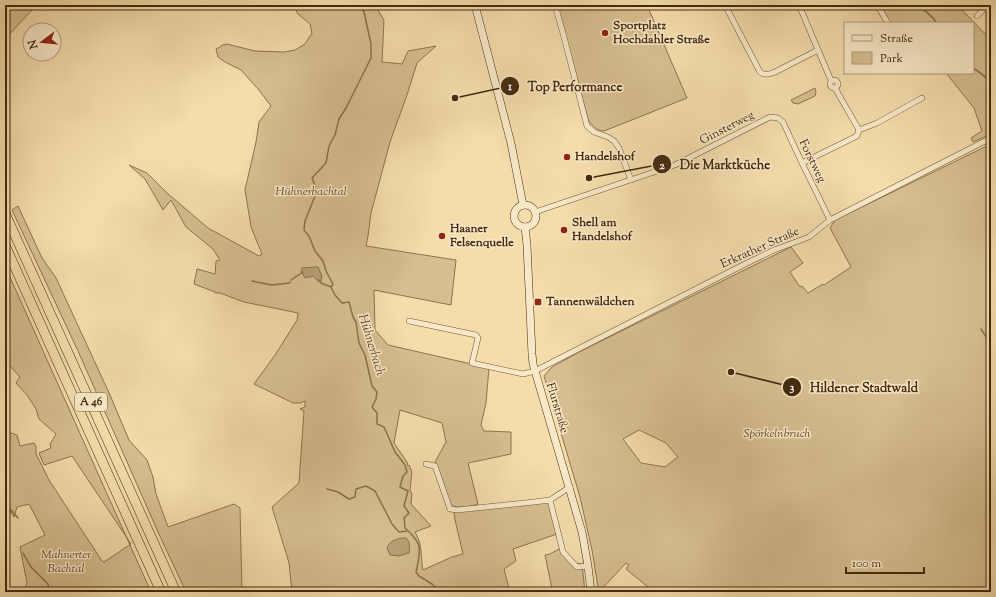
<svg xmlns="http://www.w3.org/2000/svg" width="996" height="597" viewBox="0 0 996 597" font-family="'Sorts Mill Goudy',serif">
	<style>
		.green { fill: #d6be90; stroke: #8d744f; fill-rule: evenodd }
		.water { fill: #b8a076; stroke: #8a714c }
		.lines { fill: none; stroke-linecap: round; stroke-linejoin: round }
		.stream { stroke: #8a714c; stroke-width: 1.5 }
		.street-casing { stroke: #705735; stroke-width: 6 }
		.secondary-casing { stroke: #442b0e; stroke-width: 8 }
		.highway-casing { stroke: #442b0e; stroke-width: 10 }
		.street { stroke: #f8e8c8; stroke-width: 5 }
		.secondary { stroke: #f8e8c8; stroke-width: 7 }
		.highway { stroke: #f4dcab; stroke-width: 9 }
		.poi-dot { fill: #8f2418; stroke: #f8e8c8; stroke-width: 1.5 }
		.labels { text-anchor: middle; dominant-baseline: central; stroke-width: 3; stroke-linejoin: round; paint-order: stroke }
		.shield { fill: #f8e8c8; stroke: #7a6446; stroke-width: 1 }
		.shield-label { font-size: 11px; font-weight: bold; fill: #442b0e }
		.poi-label { font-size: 12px; font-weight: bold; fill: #442b0e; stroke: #f8e8c8; text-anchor: start }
		.street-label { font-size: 12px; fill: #442b0e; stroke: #f8e8c8 }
		.park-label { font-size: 12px; font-style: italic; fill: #614828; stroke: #f8e8c8 }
		.water-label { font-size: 13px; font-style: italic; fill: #614828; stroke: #f8e8c8 }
		.leader { fill: none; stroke: #442b0e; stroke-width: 1.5 }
		.callout-dot { fill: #442b0e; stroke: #f8e8c8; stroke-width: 1.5 }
		.mark-label { font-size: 12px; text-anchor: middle; font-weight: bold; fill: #fff }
		.callout-label { font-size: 13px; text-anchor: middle; font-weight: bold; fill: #442b0e; stroke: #f8e8c8; stroke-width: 3; stroke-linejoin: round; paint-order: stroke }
	</style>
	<rect width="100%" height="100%" fill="#f4dcab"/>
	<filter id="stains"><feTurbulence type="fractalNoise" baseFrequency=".005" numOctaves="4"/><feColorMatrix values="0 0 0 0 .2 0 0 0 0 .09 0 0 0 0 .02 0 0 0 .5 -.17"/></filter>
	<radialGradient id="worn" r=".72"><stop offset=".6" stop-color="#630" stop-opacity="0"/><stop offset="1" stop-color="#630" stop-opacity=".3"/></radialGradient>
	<g class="green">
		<path d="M5,5H32V10L5,39Z"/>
		<path d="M293,5H375L384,20L382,62L402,64L408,51L436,46L417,63L407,95L390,142L371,213L368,236L366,246L456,260L451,305L374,290L375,330L388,345L489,368L486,403L481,425L484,431L511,432V454L468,463L478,504C468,507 459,509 450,505L435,462L446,442L442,423L400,410L394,443L407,462L408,466L409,465L412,472L410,490L412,494L411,504L431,526L415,532C417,536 419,540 420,544C422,553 421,562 423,570L452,557L463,554L455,520L454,512L548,502L557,534L513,549L516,561L504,569L510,592H292L289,563L272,507L299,483L304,411L300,409L305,407V401L300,403H293L254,384L275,355L297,320L298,313L244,302L220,293H215V292L194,284L197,269L215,274L216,261L220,260L213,249L186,227L171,200L163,210L145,179L129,165L147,173L167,193L208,228L259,256L262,254L251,227L245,190L256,142L259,122L271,106L258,89L241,70L225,62L218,57L216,49L220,47L222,45L227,44L255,51L284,52L295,50L305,44L312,33L310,24L298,14Z"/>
		<path d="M557,5H647L687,98L604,131C596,130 592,126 588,119Z"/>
		<path d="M874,5H960L963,11L991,40V134L973,142L971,138L982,131L974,108L946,73H973V23H885Z"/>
		<path d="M815,88L816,92L815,96L798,104L793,103L791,100Z"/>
		<path d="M991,144V592H654L626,569L629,565L626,563L600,591L598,587L592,550L580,497L544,376L552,367L581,351L791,247L803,263L790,272L800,287L802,286L808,293L823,284L824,285L851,267L830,228L835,220ZM639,430L666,443L678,457L665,467L641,463L623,439Z"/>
		<path d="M18,206L42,258L56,278L110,395L129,440L147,460L153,477L156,494L168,527L234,504L240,508L242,592H186L158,532L78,351L12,210Z"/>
		<path d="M5,266L151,592H23L27,583L20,547L45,535L29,504L17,507L14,517L10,511L8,510H5V431L17,435L20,446L34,443L36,446V454L49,480L102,561L104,562L131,544L115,520L72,456L44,465L39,453L51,448L50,444L56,434L39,419L36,409L27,395L16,383L20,377L9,365L5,357Z"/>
		<path d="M561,548L572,563L582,564L585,592H542L552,589L545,555L550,554Z"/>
	</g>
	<g class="water">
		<path d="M316,267H318L322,276L321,281H318L313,276L305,278L301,271L302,268Z"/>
		<path d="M401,538H406C410,542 410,546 409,553L399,556L390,555L387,548C390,541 394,540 401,538Z"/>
	</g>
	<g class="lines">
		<g class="stream">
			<path d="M358,5L364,12L371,44V58L346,108L339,119L335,135L329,146L326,163L312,178L315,186V196L305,221L304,230L309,236L315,251L323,261L326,271L333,284L331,287L335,295L342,303L349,302L353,317L356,322L359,343L365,355L372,386L377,392L376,399L372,407L377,413V424L384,427L395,452L405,465L407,472L403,476L400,487L408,491L404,506L409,513L404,518L405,528C409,531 418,541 419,546C420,554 418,564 416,572L419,576L432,584L440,592"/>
			<path d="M915,5C924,9 931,15 937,23"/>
			<path d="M973,68C980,72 986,77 991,84"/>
			<path d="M291,280L303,272"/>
			<path d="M319,280L321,283L331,287"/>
			<path d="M252,281L272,285L289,283L290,282"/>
			<path d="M981,329L991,344"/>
			<path d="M327,489L338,492L349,499L355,497L356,489L366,486L375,491L392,524L399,532L407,531"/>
			<path d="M5,506L12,511L18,518"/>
			<path d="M23,553L31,567L48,584L49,592"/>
		</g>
		<defs>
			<g id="street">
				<path d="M555,5L564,37L587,126L594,132L608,137L614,141L619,148L631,180"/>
				<path d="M725,5L760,72C765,76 769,74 775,72L818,50"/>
				<path d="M799,5L830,78"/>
				<path d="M877,5L888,23"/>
				<path d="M977,16L988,5"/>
				<circle cx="834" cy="84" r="4"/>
				<path d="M835,88L859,130L877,123L922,98"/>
				<path d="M802,163L857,136L859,130"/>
				<path d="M535,212L675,165L770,117L778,118L783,122L802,163L830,220"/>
				<path d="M409,321L476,335L478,338L472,363L523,374L535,371L745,264L774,250L809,237L830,220L991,138"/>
				<path d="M426,464L435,466L450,509L457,510L534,502L550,500"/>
				<path d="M570,487L550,500L563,552L577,567L588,566"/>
			</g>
			<g id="secondary">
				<path d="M475,5L511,143L523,205"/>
				<circle cx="525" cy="216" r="11"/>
				<path d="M525,227L527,245L532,354L533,364L582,532L588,566L591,592"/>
			</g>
			<g id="highway">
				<path d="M5,213L176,592"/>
				<path d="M5,245L161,592"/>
			</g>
		</defs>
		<use href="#street" class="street-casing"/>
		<use href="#secondary" class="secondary-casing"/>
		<use href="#highway" class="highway-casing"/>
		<use href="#street" class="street"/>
		<use href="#secondary" class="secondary"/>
		<use href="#highway" class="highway"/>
	</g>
	<g class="poi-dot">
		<circle cx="605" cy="33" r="4"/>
		<circle cx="567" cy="157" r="4"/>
		<circle cx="564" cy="230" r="4"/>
		<circle cx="442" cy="236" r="4"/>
		<rect x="534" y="298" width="8" height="8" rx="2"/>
	</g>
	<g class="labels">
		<rect class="shield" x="75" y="393" width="32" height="18" rx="3"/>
		<g class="shield-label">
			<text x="91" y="402">A 46</text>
		</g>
		<g class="poi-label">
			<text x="613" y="26">Sportplatz<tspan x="613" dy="14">Hochdahler Straße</tspan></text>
			<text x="575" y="157">Handelshof</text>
			<text x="572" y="223">Shell am<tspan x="572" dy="14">Handelshof</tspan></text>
			<text x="450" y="229">Haaner<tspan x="450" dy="14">Felsenquelle</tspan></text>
			<text x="546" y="302">Tannenwäldchen</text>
		</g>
		<g class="street-label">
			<text transform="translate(727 128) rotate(-27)">Ginsterweg</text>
			<text transform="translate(812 161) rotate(64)">Forstweg</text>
			<text transform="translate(760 248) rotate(-24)">Erkrather Straße</text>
			<text transform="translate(557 408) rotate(73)">Flurstraße</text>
		</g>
		<g class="park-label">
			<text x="311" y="192">Hühnerbachtal</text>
			<text x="777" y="434">Spörkelnbruch</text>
			<text x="66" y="555">Mahnerter<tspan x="66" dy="14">Bachtal</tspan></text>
		</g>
		<g class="water-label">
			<text transform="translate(371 345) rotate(73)">Hühnerbach</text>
		</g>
	</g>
	<path class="leader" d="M455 98L510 86M589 178L662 164M731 372L792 387"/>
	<g class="callout-dot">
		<circle cx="455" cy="98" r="4"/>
		<circle cx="589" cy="178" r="4"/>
		<circle cx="731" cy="372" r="4"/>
		<circle cx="510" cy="86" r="10"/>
		<circle cx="662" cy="164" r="10"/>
		<circle cx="792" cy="387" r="10"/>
	</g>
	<g class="mark-label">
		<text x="510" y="90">1</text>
		<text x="662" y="169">2</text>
		<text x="792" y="391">3</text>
	</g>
	<g class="callout-label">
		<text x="575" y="91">Top Performance</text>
		<text x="725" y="169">Die Marktküche</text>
		<text x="864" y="392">Hildener Stadtwald</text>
	</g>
	<rect width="996" height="597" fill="none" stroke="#f4dcab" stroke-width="20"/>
	<rect x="6" y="6" width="984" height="585" fill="none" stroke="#442b0e" stroke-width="2"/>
	<rect x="10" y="10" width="976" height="577" fill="none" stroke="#442b0e"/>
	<rect x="844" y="22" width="130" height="52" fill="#f8e8c8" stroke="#b09c7e"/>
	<rect x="852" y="35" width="20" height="6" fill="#f8e8c8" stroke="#b09c7e"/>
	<text x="880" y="42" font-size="12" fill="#442b0e">Straße</text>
	<rect x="852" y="52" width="20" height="12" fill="#d6be90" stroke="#b09c7e"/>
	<text x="880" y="62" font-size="12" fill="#442b0e">Park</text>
	<g transform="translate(42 42) rotate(254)"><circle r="19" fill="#f8e8c8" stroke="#b09c7e"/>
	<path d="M0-3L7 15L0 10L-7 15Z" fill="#8f2418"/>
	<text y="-6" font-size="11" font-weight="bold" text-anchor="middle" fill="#442b0e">N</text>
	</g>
	<path d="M846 567v6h78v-6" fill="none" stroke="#442b0e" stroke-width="2"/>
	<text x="852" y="567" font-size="12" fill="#442b0e" stroke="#f8e8c8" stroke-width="3" paint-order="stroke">100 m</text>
	<rect width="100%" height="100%" filter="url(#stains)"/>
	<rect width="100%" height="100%" fill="url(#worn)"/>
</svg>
